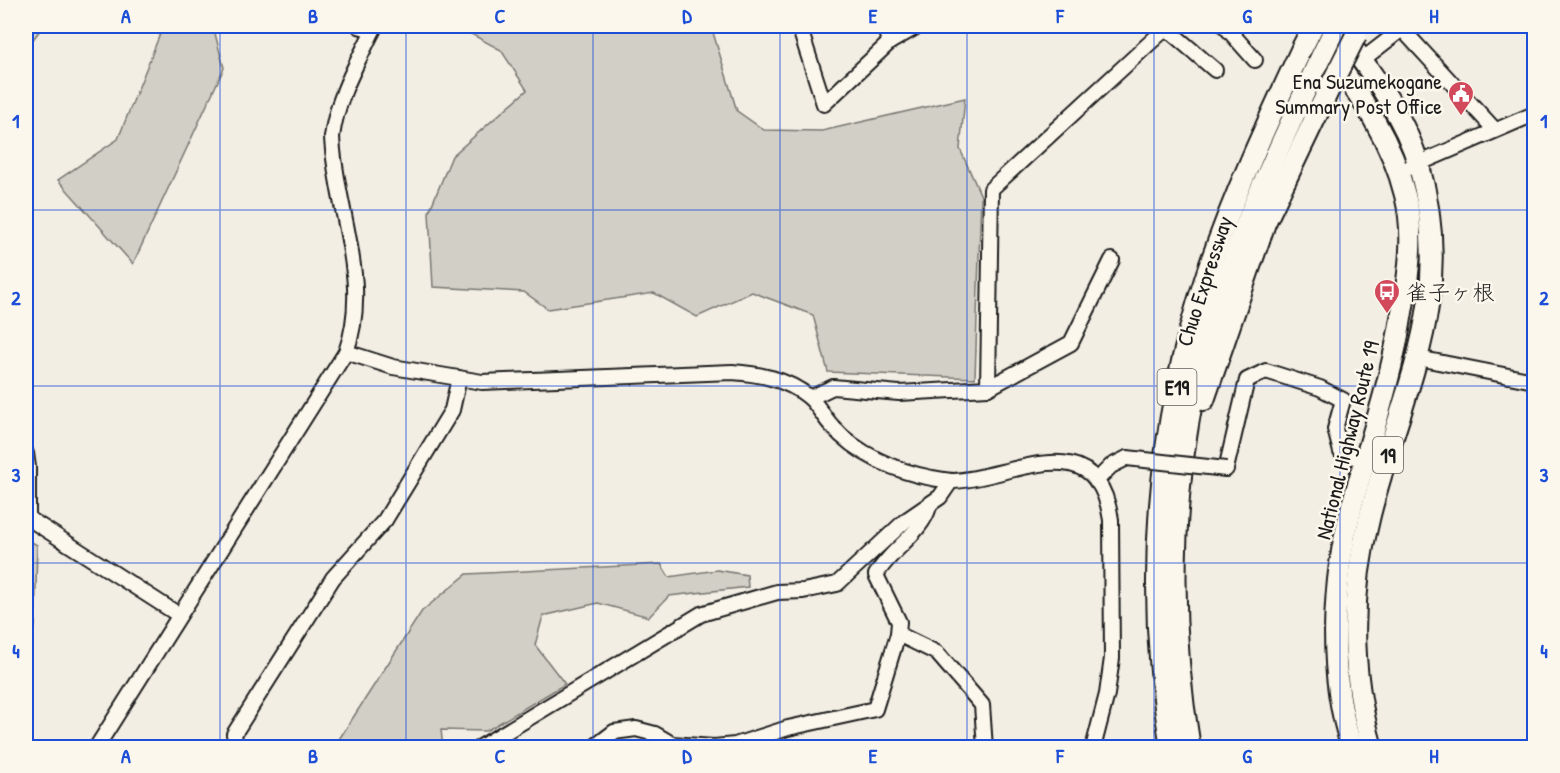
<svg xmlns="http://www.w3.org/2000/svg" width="1560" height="773" viewBox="0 0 1560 773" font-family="'Patrick Hand','Klee One',sans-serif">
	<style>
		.green { fill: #d2cfc6; stroke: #777671; stroke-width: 1.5 }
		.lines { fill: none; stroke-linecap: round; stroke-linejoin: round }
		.minor-casing { stroke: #1c1c1c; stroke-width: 18 }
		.highway-casing { stroke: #1c1c1c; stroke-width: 24 }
		.minor { stroke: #fbf7ec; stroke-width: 14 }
		.highway { stroke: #fbf7ec; stroke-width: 20 }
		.minor-bridge-casing { stroke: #1c1c1c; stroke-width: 18; stroke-linecap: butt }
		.highway-bridge-casing { stroke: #1c1c1c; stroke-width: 24; stroke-linecap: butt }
		.minor-bridge { stroke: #fbf7ec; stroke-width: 14 }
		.highway-bridge { stroke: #fbf7ec; stroke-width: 20 }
		.grid { fill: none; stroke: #1d4ed8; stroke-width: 1.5; stroke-opacity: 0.55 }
		.labels { text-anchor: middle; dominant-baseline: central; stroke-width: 5; stroke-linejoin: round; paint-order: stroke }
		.shield { fill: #fbf7ec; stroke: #5f5e5a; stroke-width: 1.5 }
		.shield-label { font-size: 21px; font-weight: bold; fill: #1c1c1c }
		.poi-label { font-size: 22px; fill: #1c1c1c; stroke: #fbf7ec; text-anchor: end }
		.street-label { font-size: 22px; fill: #1c1c1c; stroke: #fbf7ec }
		.neatline { fill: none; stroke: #1d4ed8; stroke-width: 2 }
		.grid-label { font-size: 20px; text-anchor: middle; font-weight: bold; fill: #1d4ed8 }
	</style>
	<rect width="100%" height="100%" fill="#f2eee4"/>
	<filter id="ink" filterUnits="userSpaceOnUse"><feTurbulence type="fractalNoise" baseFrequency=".0167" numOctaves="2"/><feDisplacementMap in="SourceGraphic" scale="12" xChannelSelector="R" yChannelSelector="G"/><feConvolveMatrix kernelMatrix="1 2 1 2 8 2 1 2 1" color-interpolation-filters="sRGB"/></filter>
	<g filter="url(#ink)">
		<g class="green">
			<path d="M26,26H43L26,49Z"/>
			<path d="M139,26H213L224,68L133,264L58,180L118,139L160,34Z"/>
			<path d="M474,26H711L737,111L764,130L822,131L965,98L960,149L981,196L975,378L828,372L813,315L752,292L697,317L654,293L548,309L524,292L433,287L429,212L452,156L527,90L501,50L471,34Z"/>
			<path d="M26,539L37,545L35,627L26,644Z"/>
			<path d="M661,564L669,577L717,570L747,575L748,587L669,596L649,617L598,603L543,616L535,645L565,684L486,731L441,730L443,747H334L422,611L467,574Z"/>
		</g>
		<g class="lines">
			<defs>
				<g id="minor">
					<path d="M359,26L373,30"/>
					<path d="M799,26L824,104L890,42"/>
					<path d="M883,26L890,42L918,26"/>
					<path d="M1170,26L1166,28L1215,70"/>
					<path d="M1225,26L1255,60"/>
					<path d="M1362,60L1402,29L1495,130"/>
					<path d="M1399,172L1534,114"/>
					<path d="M346,352L393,367L482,382L732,372C760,374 787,379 809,397C818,405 824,418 832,426C855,453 897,472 932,478C939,479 947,481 954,481C1012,478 1097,423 1111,520L1112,658L1107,694L1093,748"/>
					<path d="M1418,358L1534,381"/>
					<path d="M988,388L991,189L1166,28"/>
					<path d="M810,398L833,387L899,393L988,388L1071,343L1112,260"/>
					<path d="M26,453L28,467V518L179,615"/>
					<path d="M1226,469L1247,380L1266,371L1320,388L1343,400L1335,429L1341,452L1365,461"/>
					<path d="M1096,481L1111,466L1127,458"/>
					<path d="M898,634L937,653L982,705L985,748"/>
					<path d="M96,748L346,352C372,281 335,208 332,137C337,96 358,62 375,26"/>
					<path d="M236,748L234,734L333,578L385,520L452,410L459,378"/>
					<path d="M479,748L701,614L777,592L803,591L837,584L905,521L940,497L951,481"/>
					<path d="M593,748L614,732L636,729L655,734L672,744L714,747L735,745L788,728L875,709L898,634L899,622L876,575C890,550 921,534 929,507"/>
				</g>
				<g id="highway">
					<path d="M1311,26C1348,80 1389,129 1405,195C1415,233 1409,273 1402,312C1392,378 1370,440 1352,505C1332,580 1327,673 1352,748"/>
					<path d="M1337,26C1368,68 1404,114 1419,166C1457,300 1402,389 1370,515C1350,592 1350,671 1372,748"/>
					<path d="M1204,400L1265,223L1332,83"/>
					<path d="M1171,748C1144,590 1156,425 1207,273C1233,196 1268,121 1302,48"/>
					<path d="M1190,748C1166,609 1171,460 1211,324C1237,234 1279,148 1318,63"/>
				</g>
			</defs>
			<use href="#minor" class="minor-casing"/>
			<use href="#highway" class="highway-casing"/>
			<use href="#minor" class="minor"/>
			<use href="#highway" class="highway"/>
			<defs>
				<path id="minor-bridge" d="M1127,458L1226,469"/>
				<g id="highway-bridge">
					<path d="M1302,48L1313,26"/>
					<path d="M1318,63L1336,26"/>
					<path d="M1332,83L1356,35"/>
				</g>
			</defs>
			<use href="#minor-bridge" class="minor-bridge-casing"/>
			<use href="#highway-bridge" class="highway-bridge-casing"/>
			<use href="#minor-bridge" class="minor-bridge"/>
			<use href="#highway-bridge" class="highway-bridge"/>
		</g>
	</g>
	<path class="grid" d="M220,26V748M406,26V748M593,26V748M780,26V748M967,26V748M1154,26V748M1340,26V748M26,210H1534M26,386H1534M26,563H1534"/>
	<defs>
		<symbol id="civic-pin" viewBox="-11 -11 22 30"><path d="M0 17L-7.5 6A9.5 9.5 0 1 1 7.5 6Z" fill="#d1495b" stroke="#fbf7ec"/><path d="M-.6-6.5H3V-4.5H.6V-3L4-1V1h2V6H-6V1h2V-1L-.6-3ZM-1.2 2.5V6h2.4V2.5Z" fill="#fff"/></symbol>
		<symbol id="bus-pin" viewBox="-11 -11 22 30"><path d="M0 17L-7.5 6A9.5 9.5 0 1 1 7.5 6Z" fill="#d1495b" stroke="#fbf7ec"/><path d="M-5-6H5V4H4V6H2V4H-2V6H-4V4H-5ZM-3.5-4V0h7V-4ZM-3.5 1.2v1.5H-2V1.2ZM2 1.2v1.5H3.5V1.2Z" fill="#fff"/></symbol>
	</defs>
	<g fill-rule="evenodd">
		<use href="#civic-pin" x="1446" y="79" width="30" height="40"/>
		<use href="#bus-pin" x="1372" y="277" width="30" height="40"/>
	</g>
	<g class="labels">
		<g class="shield">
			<rect x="1157.5" y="369" width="39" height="36" rx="4.5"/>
			<rect x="1373" y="437" width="30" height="36" rx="4.5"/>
		</g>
		<g class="shield-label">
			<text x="1177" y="387">E19</text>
			<text x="1388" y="455">19</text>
		</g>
		<g class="poi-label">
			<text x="1442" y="81">Ena Suzumekogane<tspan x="1442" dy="25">Summary Post Office</tspan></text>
			<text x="1406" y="292" text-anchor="start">雀子ヶ根</text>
		</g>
		<g class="street-label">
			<text transform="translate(1204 281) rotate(-72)">Chuo Expressway</text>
			<text transform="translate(1347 440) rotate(-76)">National Highway Route 19</text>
		</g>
	</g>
	<rect width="1560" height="773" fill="none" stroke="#fbf7ec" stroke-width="66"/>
	<rect x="33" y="33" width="1494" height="707" class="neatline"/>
	<g class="grid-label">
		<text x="126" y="23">A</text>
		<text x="313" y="23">B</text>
		<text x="500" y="23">C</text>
		<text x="687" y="23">D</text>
		<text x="873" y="23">E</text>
		<text x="1060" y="23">F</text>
		<text x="1247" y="23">G</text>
		<text x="1434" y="23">H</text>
		<text x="16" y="128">1</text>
		<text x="1544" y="128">1</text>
		<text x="16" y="305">2</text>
		<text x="1544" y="305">2</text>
		<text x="16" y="482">3</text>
		<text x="1544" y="482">3</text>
		<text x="16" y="658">4</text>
		<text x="1544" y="658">4</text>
		<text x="126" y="763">A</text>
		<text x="313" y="763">B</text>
		<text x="500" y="763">C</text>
		<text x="687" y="763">D</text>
		<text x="873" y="763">E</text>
		<text x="1060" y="763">F</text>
		<text x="1247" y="763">G</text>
		<text x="1434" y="763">H</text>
	</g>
</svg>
